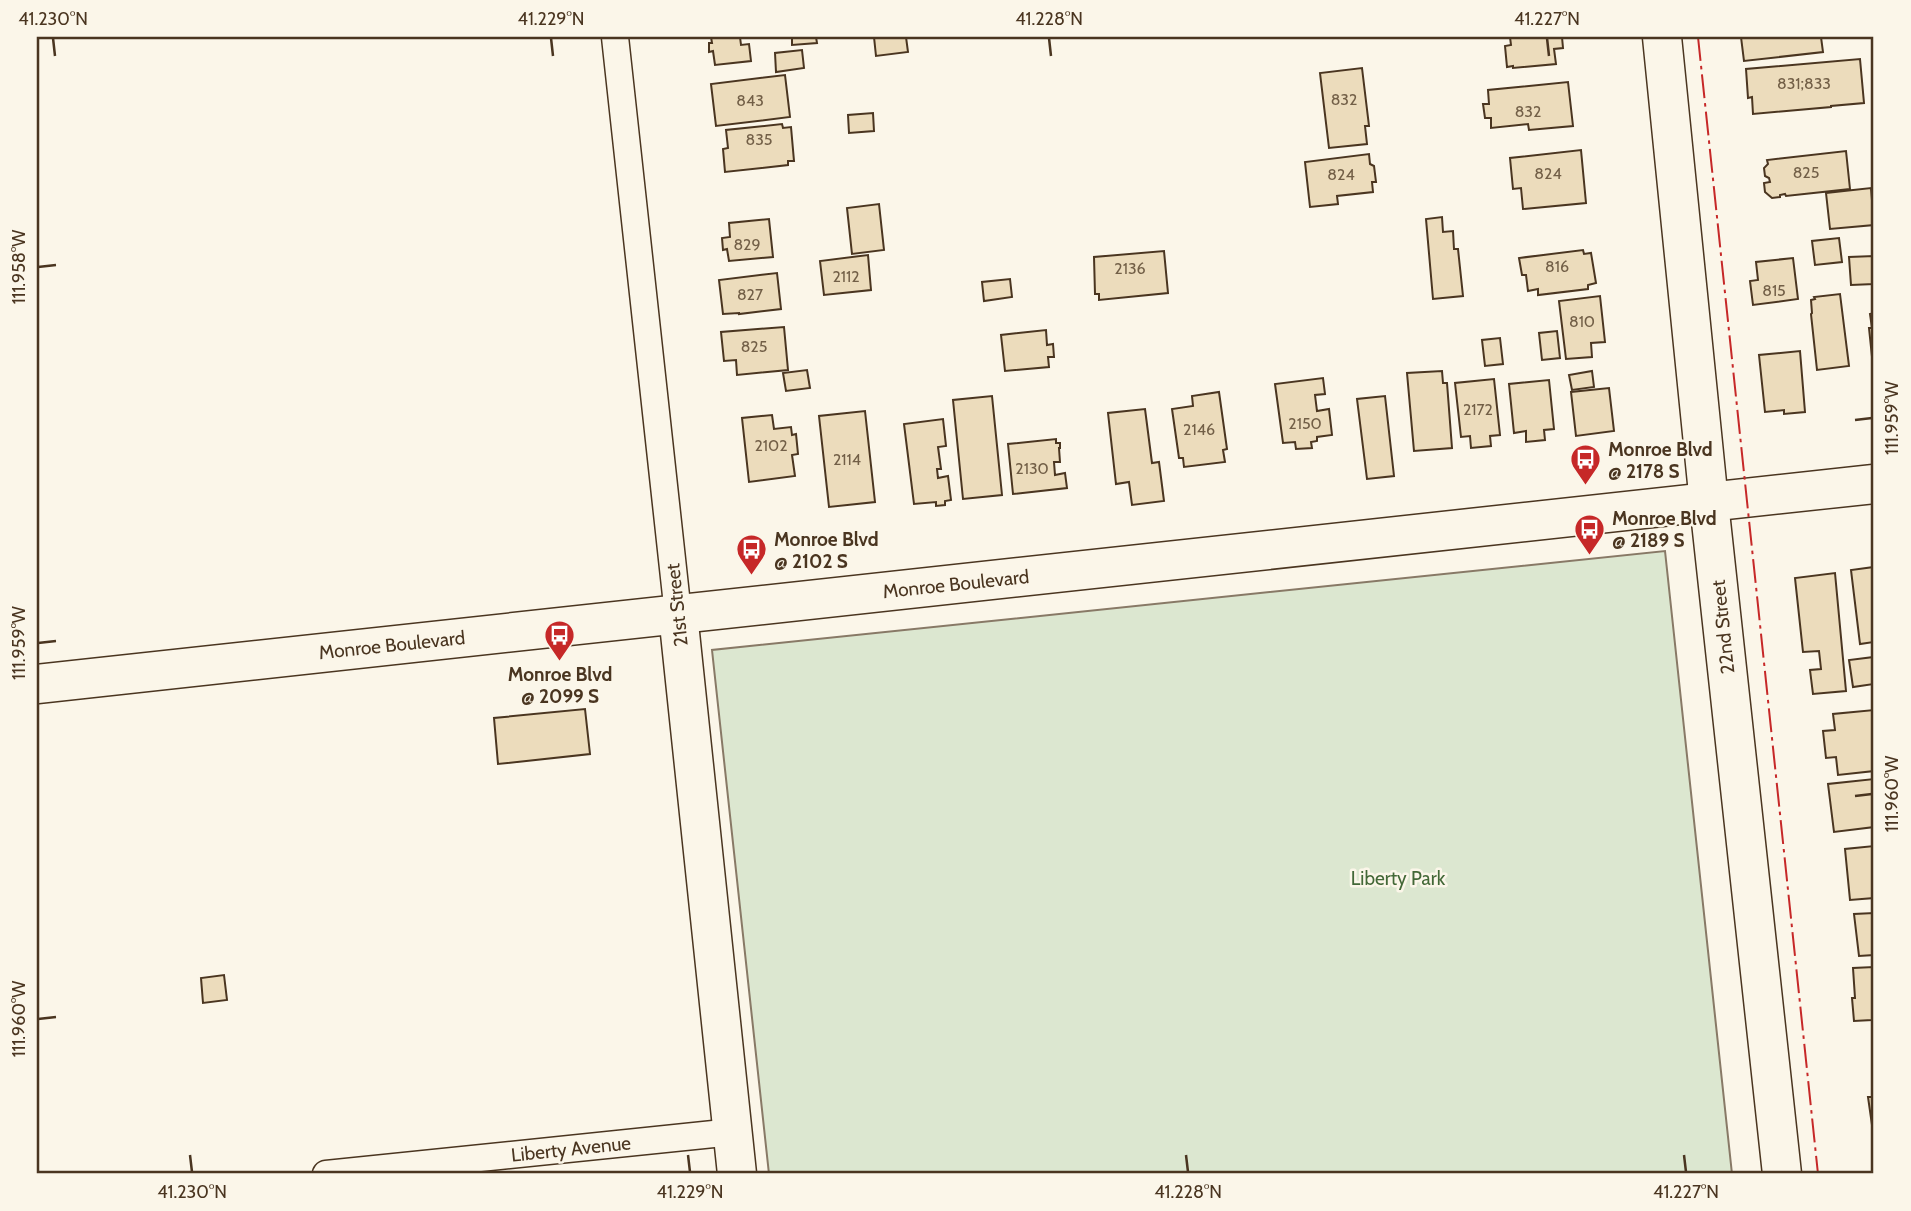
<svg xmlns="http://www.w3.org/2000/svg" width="1911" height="1211" viewBox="0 0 1911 1211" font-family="Cabin,sans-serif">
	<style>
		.green { fill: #dce7d0; stroke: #887966; stroke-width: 2 }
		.building { fill: #ecdcbc; stroke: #4a3520; stroke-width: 2 }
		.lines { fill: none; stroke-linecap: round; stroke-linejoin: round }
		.street-casing { stroke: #4a3520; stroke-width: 29 }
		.secondary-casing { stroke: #4a3520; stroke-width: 41 }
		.street { stroke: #fbf6e9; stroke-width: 26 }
		.secondary { stroke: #fbf6e9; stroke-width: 38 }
		.power { stroke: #c62828; stroke-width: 2; stroke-dasharray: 24 5 3.5 5; stroke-linecap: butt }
		.ticks { fill: none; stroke: #4a3520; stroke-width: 2.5 }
		.labels { text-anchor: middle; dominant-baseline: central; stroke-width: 5; stroke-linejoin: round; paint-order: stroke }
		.number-label { font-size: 16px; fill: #725f47 }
		.poi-label { font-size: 19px; font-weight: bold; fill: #4a3520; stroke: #fbf6e9; text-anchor: start }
		.street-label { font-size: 19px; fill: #4a3520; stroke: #fbf6e9 }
		.park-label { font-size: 19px; fill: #436837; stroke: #fbf6e9 }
		.neatline { fill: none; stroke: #4a3520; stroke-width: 2.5 }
		.ticks-label { font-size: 18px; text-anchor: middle; fill: #4a3520 }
	</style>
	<rect width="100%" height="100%" fill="#fbf6e9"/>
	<path class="green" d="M1665,551L1732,1174H769L712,650Z"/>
	<g class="building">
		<path d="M711,37H740L741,45L749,44L751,61L715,65L713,51L709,52V43H712Z"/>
		<path d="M792,37H816L817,43L792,45Z"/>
		<path d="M874,37H906L908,52L876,56Z"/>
		<path d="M1510,37H1562L1563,48L1554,49L1556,64L1513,68V66L1507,67L1505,46L1511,45Z"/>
		<path d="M1741,37H1821L1823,52L1744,61Z"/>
		<path d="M802,50L804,68L776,72L775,53Z"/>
		<path d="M1860,59L1864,103L1831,106V107L1753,114L1752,97L1748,98L1746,69Z"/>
		<path d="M1362,68L1369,126H1365L1367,144L1329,148L1320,73Z"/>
		<path d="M785,75L790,117L716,126L711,84Z"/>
		<path d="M1568,82L1573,126L1529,130L1528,124L1491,128V118H1485L1483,104H1489L1488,90Z"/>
		<path d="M873,113L874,131L849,133L848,115Z"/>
		<path d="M782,124L783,128L791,127L794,161H788V165L725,172L723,149L728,148L726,130Z"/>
		<path d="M1581,150L1586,203L1523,209L1521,188L1513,189L1510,158Z"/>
		<path d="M1846,151L1850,189L1786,196L1785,194L1780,195V197L1772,198L1765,192L1764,183L1770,182L1769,178L1765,176L1764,168L1768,164L1767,160Z"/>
		<path d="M1369,154L1370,164L1374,166L1376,182H1372L1373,192L1337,196L1338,204L1310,207L1305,162Z"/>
		<path d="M1871,188L1874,225L1830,229L1826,193Z"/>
		<path d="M879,204L884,250L852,254L847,208Z"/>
		<path d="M1442,217L1443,232L1453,231L1454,249H1458L1463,296L1433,299L1426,219Z"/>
		<path d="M769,219L773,257L729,261L727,249L723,250L722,238L730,237L729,223Z"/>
		<path d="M1839,238L1842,262L1815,265L1812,241Z"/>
		<path d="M1583,250L1584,254L1591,253L1596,283L1588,285V289L1538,295V289L1528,291L1526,275H1522L1519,258Z"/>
		<path d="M1164,251L1168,293L1099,300V294H1095L1094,257Z"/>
		<path d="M868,255L871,290L824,295L820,261Z"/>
		<path d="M1874,256V284L1851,285L1849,257Z"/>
		<path d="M1793,258L1798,299L1753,305L1750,281L1758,280L1756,262Z"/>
		<path d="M777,273L781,309L739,314V313L723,314L719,280Z"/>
		<path d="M1010,279L1012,297L984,301L982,282Z"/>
		<path d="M1840,294L1849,366L1817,370L1811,314L1812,313L1811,300L1815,299L1814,297Z"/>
		<path d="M1600,296L1605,342L1591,343L1592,357L1566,359L1559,301Z"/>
		<path d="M1874,313V376L1869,328H1872L1870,314Z"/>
		<path d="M784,327L788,370L737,375L736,360L724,361L721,332Z"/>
		<path d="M1046,330L1047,345L1053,344L1054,357H1048L1049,367L1005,371L1001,335Z"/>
		<path d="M1557,331L1560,358L1542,360L1539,333Z"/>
		<path d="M1500,338L1503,364L1485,366L1482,340Z"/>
		<path d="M1800,351L1805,412L1784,414V410L1765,412L1759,355Z"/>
		<path d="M807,370L810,388L786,391L783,373Z"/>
		<path d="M1442,371L1443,383H1447L1452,448L1414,451L1407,373Z"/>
		<path d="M1592,371L1594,387L1572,390L1569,375Z"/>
		<path d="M1323,378L1325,394L1315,395L1317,411L1329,409L1332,435L1317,437V441L1311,442L1312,448L1296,449L1295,442L1283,443L1275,384Z"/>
		<path d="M1494,379L1500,435L1490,436L1491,446L1471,448L1470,436L1461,437L1455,383Z"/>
		<path d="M1549,380L1554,429L1544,430L1545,440L1526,442V431L1514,433L1509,384Z"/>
		<path d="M1609,388L1614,431L1576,436L1571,392Z"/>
		<path d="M1219,392L1227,449L1223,450L1225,462L1184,467L1183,458H1179L1172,409L1193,406L1192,396Z"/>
		<path d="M992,396L1002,495L963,499L953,400Z"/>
		<path d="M1385,396L1394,476L1367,479L1357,399Z"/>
		<path d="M1145,409L1152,463L1159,462L1164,501L1132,505L1129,482L1116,484L1108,413Z"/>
		<path d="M865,411L875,502L829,507L819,416Z"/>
		<path d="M772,415L774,429L791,427L792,435L796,434L798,454L792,455L795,476L749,482L742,418Z"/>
		<path d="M943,419L946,446L938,447L941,469H937L938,478L948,476L951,500L945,501V505L936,506V502L914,504L904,424Z"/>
		<path d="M1056,439V443H1060V448H1059L1060,462H1054L1055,475L1065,473L1067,488L1013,494L1008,444Z"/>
		<path d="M1874,567V642L1860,644L1851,570Z"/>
		<path d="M1835,573L1846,691L1813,694L1810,670L1821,669L1819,651L1803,652L1795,578Z"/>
		<path d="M1874,657V684L1853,687L1849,660Z"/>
		<path d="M585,709L590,754L498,764L494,718Z"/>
		<path d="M1874,710V771L1838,775L1836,757L1826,758L1823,731L1835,730L1833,714Z"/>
		<path d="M1874,779V827L1834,832L1828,784Z"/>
		<path d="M1874,846V898L1850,900L1845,849Z"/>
		<path d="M1874,913V955L1859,956L1854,914Z"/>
		<path d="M1874,967V1006L1872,1007V1020L1854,1021L1852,998H1855L1853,968Z"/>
		<path d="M224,975L227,1000L203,1003L201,978Z"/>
		<path d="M1868,1097H1874V1125H1872Z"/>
	</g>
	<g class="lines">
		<defs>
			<g id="street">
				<path d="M615,37L678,614"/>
				<path d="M326,1174L733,1132"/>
			</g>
			<g id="secondary">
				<path d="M1662,37L1709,503L1782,1174"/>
				<path d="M678,614L737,1174"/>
				<path d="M37,684L1874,484"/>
			</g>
		</defs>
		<use href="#street" class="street-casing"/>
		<use href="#secondary" class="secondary-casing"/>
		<use href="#street" class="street"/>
		<use href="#secondary" class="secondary"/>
		<path class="power" d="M1698,37L1818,1174"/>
	</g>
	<path class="ticks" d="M53,38L55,56M551,38L553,56M1049,38L1051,56M1547,38L1549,56M38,267L56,265M1855,420L1872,418M38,643L56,641M1855,796L1872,794M38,1019L56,1017M190,1155L192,1172M688,1155L690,1172M1186,1155L1188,1172M1684,1155L1686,1172"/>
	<defs>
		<symbol id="bus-pin" viewBox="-11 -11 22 30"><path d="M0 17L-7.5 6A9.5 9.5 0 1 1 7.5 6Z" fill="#c62828" stroke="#fbf6e9"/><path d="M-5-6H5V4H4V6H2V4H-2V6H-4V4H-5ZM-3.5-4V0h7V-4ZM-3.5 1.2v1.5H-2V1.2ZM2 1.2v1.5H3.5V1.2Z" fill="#fff"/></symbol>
	</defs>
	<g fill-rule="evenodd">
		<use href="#bus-pin" x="1568" y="442" width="35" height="47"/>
		<use href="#bus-pin" x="1572" y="512" width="35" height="47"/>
		<use href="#bus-pin" x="734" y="532" width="35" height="47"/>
		<use href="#bus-pin" x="542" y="618" width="35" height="47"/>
	</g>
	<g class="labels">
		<g class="number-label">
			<text x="1804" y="83">831;833</text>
			<text x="1344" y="99">832</text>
			<text x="750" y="100">843</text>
			<text x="1528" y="111">832</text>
			<text x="759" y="139">835</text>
			<text x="1806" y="172">825</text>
			<text x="1548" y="173">824</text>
			<text x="1341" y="174">824</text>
			<text x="747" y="244">829</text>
			<text x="1557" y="266">816</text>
			<text x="1130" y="268">2136</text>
			<text x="846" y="276">2112</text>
			<text x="1774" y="290">815</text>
			<text x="750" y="294">827</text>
			<text x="1582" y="321">810</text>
			<text x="754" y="346">825</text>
			<text x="1478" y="409">2172</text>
			<text x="1305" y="423">2150</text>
			<text x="1199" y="429">2146</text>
			<text x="771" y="445">2102</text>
			<text x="847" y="459">2114</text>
			<text x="1032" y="468">2130</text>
		</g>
		<g class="poi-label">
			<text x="1608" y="449">Monroe Blvd<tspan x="1608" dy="22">@ 2178 S</tspan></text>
			<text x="1612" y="518">Monroe Blvd<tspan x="1612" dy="22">@ 2189 S</tspan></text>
			<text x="774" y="539">Monroe Blvd<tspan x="774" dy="22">@ 2102 S</tspan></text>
			<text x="560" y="674" text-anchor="middle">Monroe Blvd<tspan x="560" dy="22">@ 2099 S</tspan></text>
		</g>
		<g class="street-label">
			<text transform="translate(956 584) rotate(-6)">Monroe Boulevard</text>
			<text transform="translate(677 605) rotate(-96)">21st Street</text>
			<text transform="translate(1723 627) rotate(-96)">22nd Street</text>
			<text transform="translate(392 645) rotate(-6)">Monroe Boulevard</text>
			<text transform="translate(571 1149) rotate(-6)">Liberty Avenue</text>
		</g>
		<g class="park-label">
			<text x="1398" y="878">Liberty Park</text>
		</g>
	</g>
	<rect width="1911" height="1211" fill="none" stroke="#fbf6e9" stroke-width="77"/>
	<rect x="38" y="38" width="1834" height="1134" class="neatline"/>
	<g class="ticks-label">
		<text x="53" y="25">41.230°N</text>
		<text x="551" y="25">41.229°N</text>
		<text x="1049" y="25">41.228°N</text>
		<text x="1547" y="25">41.227°N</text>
		<text transform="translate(19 267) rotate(-90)" y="6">111.958°W</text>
		<text transform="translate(1892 418) rotate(-90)" y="6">111.959°W</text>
		<text transform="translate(19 643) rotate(-90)" y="6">111.959°W</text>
		<text transform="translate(1892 794) rotate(-90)" y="6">111.960°W</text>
		<text transform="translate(19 1019) rotate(-90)" y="6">111.960°W</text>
		<text x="192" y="1198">41.230°N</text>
		<text x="690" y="1198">41.229°N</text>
		<text x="1188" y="1198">41.228°N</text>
		<text x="1686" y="1198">41.227°N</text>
	</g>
</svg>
